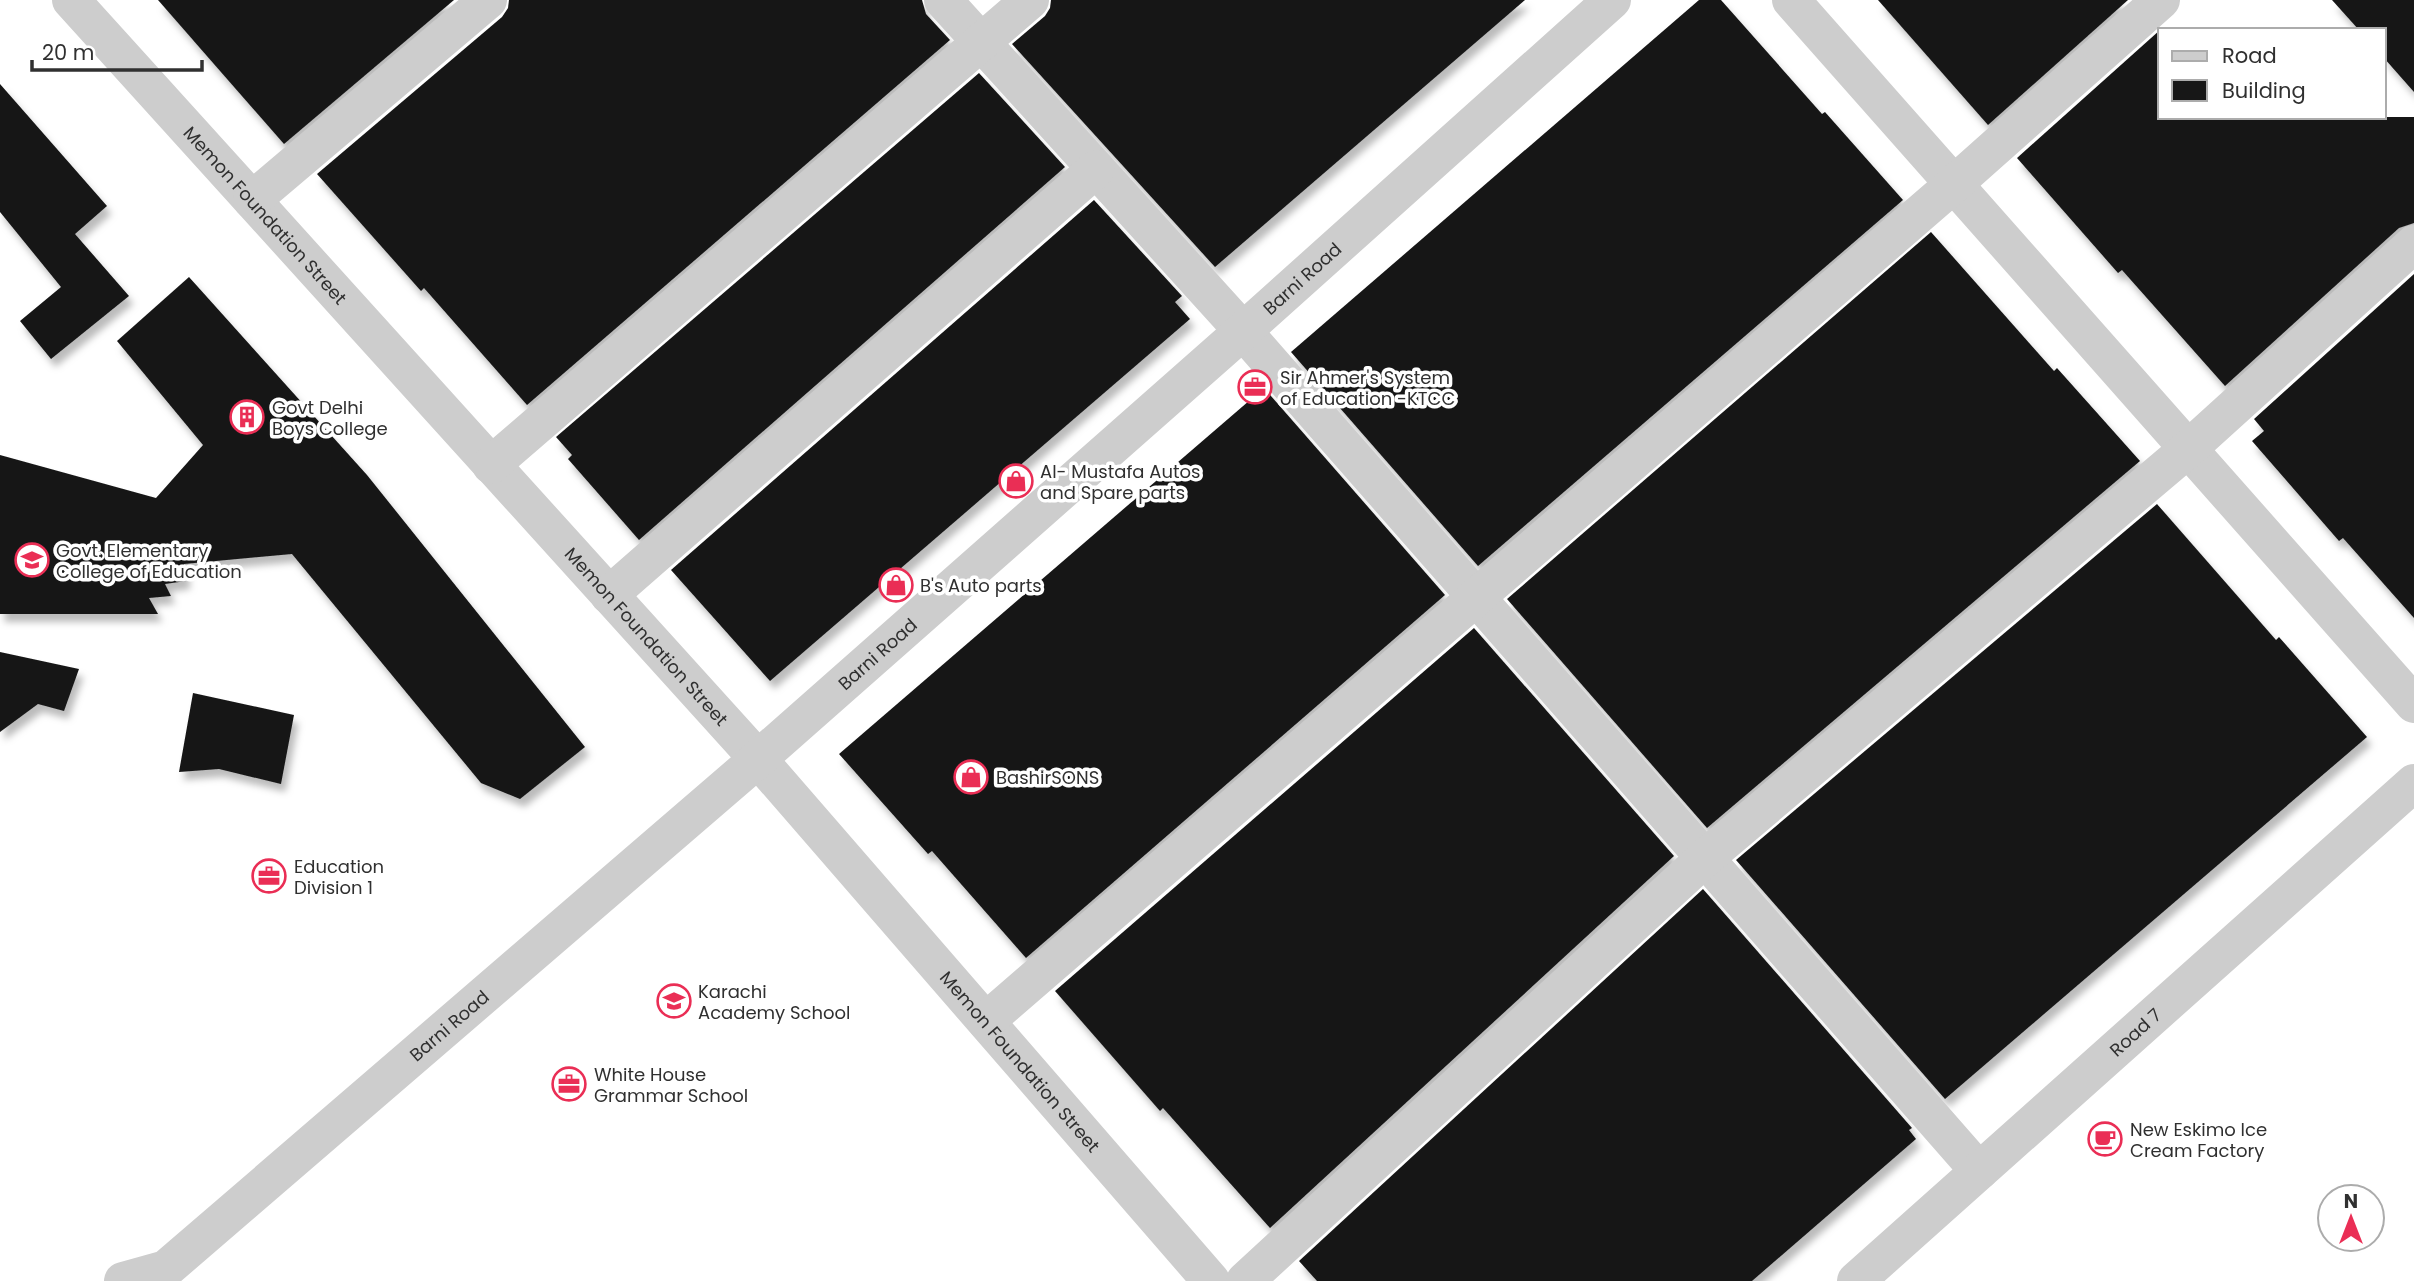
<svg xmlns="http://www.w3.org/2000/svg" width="2414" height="1281" viewBox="0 0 2414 1281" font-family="Poppins,sans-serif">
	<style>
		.building { fill: #171717; filter: url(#shadow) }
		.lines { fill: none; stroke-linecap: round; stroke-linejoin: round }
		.minor { stroke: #cdcdcd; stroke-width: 38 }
		.tertiary { stroke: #cdcdcd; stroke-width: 38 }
		.labels { text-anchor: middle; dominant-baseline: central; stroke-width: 7; stroke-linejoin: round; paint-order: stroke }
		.street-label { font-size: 18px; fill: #303030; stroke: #fff }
		.poi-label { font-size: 18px; fill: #303030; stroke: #fff; text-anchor: start }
	</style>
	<defs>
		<filter id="shadow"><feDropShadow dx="4.5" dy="8" stdDeviation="3.5" flood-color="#0004"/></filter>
	</defs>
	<rect width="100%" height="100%" fill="#fff"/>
	<g class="building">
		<path d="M158,0H454L284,144Z"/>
		<path d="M509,0H922L926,14L950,40L527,405L424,288L421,291L317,174L502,17L508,8Z"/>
		<path d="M1051,0H1525L1215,267L1012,44L1045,16L1050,8Z"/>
		<path d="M1699,0H1721L1822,114L1825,112L1903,200L1478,566L1291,352Z"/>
		<path d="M1878,0H2128L1988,125Z"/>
		<path d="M2332,0H2414V92L2384,58V30H2359Z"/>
		<path d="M2160,30V117H2414V223L2399,228L2225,386L2122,270L2118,273L2017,158Z"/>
		<path d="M979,73L1065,167L639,540L568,459L572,455L556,437Z"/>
		<path d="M0,84L107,206L75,234L129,296L51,359L20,321L61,287L0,212Z"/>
		<path d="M1094,200L1182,296L1175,302L1190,319L770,681L671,570Z"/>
		<path d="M1931,232L2054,371L2057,368L2140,461L1707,828L1507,599Z"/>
		<path d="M2414,274V618L2343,538L2339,541L2252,441L2264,431L2254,419Z"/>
		<path d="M189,277L367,475L585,747L520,799L481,783L292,554L184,564L186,581L165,584L171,596L149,598L158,614H0V455L156,498L203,445L117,341Z"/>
		<path d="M1264,388L1445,595L1026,958L932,851L928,854L839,754Z"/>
		<path d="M2157,504L2276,640L2279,637L2367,737L1945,1099L1736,860Z"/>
		<path d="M1474,628L1674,856L1270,1228L1163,1108L1160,1111L1055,991Z"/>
		<path d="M0,652L79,669L64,711L38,704L0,732Z"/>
		<path d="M193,693L294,715L281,784L219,769L179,772Z"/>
		<path d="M1703,889L1912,1128L1909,1130L1916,1139L1752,1281H1317L1299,1261Z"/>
	</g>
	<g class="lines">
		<g class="minor">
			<path id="s1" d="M71,0L758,759L1211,1281"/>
			<path d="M943,0L1243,331L1979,1171"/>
			<path d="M1791,0L2414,704"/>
			<path d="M252,200L488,0"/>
			<path d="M491,465L1030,0"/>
			<path d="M609,595L1096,169"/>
			<path d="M986,1021L1954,184L2161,0"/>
			<path d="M1245,1281L1705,858L2188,449L2414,244"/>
			<path id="s2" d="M1856,1281L2414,783"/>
		</g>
		<path class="tertiary" id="s3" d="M123,1281L166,1269L758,759L1243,331L1612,0"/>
	</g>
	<defs>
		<symbol id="office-ring" viewBox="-11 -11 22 22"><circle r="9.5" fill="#fff" stroke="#ea2e55" stroke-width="1.5"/><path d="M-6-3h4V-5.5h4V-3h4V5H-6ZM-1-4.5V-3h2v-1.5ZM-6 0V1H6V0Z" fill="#ea2e55"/></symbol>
		<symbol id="building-ring" viewBox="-11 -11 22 22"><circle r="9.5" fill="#fff" stroke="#ea2e55" stroke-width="1.5"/><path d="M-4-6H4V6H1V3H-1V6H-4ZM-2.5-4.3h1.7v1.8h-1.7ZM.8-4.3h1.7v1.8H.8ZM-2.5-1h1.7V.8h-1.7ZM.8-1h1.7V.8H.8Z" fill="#ea2e55"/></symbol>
		<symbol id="shop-ring" viewBox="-11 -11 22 22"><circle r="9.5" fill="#fff" stroke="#ea2e55" stroke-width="1.5"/><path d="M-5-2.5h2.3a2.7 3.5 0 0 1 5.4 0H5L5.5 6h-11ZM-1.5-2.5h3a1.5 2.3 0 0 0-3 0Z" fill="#ea2e55"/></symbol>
		<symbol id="university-ring" viewBox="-11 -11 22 22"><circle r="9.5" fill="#fff" stroke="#ea2e55" stroke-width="1.5"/><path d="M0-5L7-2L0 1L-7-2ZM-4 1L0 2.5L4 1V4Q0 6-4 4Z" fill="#ea2e55"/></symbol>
		<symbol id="school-ring" viewBox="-11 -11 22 22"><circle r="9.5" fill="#fff" stroke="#ea2e55" stroke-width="1.5"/><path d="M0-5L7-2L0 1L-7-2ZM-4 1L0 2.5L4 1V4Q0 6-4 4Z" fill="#ea2e55"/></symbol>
		<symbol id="cafe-ring" viewBox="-11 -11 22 22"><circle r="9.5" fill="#fff" stroke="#ea2e55" stroke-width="1.5"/><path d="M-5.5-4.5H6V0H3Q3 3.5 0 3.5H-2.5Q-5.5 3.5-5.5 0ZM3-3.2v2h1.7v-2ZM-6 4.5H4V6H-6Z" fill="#ea2e55"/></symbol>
	</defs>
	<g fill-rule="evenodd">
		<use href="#office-ring" x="1236" y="368" width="38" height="38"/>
		<use href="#building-ring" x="228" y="398" width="38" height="38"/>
		<use href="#shop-ring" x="997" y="462" width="38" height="38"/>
		<use href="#university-ring" x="13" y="541" width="38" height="38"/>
		<use href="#shop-ring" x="877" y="566" width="38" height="38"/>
		<use href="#shop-ring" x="952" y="758" width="38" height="38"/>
		<use href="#office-ring" x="250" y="857" width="38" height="38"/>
		<use href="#school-ring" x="655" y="982" width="38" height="38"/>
		<use href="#office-ring" x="550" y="1065" width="38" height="38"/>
		<use href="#cafe-ring" x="2086" y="1120" width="38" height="38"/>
	</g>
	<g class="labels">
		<g class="street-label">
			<text stroke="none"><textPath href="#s1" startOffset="290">Memon Foundation Street</textPath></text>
			<text stroke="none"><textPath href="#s3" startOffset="1552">Barni Road</textPath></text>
			<text stroke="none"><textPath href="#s1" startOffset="858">Memon Foundation Street</textPath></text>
			<text stroke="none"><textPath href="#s3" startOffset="985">Barni Road</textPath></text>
			<text stroke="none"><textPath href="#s3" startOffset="418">Barni Road</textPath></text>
			<text stroke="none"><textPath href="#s2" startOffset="374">Road 7</textPath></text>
			<text stroke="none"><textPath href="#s1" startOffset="1424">Memon Foundation Street</textPath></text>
		</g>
		<g class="poi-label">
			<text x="1280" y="377">Sir Ahmer's System<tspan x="1280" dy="21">of Education -KTCC</tspan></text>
			<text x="272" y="407">Govt Delhi<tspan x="272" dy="21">Boys College</tspan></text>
			<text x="1040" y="471">Al- Mustafa Autos<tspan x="1040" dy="21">and Spare parts</tspan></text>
			<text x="56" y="550">Govt. Elementary<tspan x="56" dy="21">College of Education</tspan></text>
			<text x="920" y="585">B's Auto parts</text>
			<text x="996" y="777">BashirSONS</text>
			<text x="294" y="866">Education<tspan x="294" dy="21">Division 1</tspan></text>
			<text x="698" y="991">Karachi<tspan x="698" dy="21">Academy School</tspan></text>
			<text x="594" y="1074">White House<tspan x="594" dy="21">Grammar School</tspan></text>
			<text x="2130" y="1129">New Eskimo Ice<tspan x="2130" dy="21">Cream Factory</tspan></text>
		</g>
	</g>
	<rect x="2158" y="28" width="228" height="91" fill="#ffffff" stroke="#acacac" stroke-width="2"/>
	<rect x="2172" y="51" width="35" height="10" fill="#cdcdcd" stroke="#acacac" stroke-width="2"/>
	<text x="2222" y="63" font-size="21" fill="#303030">Road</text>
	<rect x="2172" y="80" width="35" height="21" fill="#171717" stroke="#acacac" stroke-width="2"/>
	<text x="2222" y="98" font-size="21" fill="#303030">Building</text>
	<g transform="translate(2351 1218)"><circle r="33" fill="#ffffff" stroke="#acacac" stroke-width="2"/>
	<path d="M0-5L12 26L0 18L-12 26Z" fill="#ea2e55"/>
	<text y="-10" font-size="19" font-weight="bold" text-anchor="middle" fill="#303030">N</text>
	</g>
	<path d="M32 60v10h170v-10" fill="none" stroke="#303030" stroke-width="3.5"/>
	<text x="42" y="60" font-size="21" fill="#303030" stroke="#ffffff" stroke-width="5" paint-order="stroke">20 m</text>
</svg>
